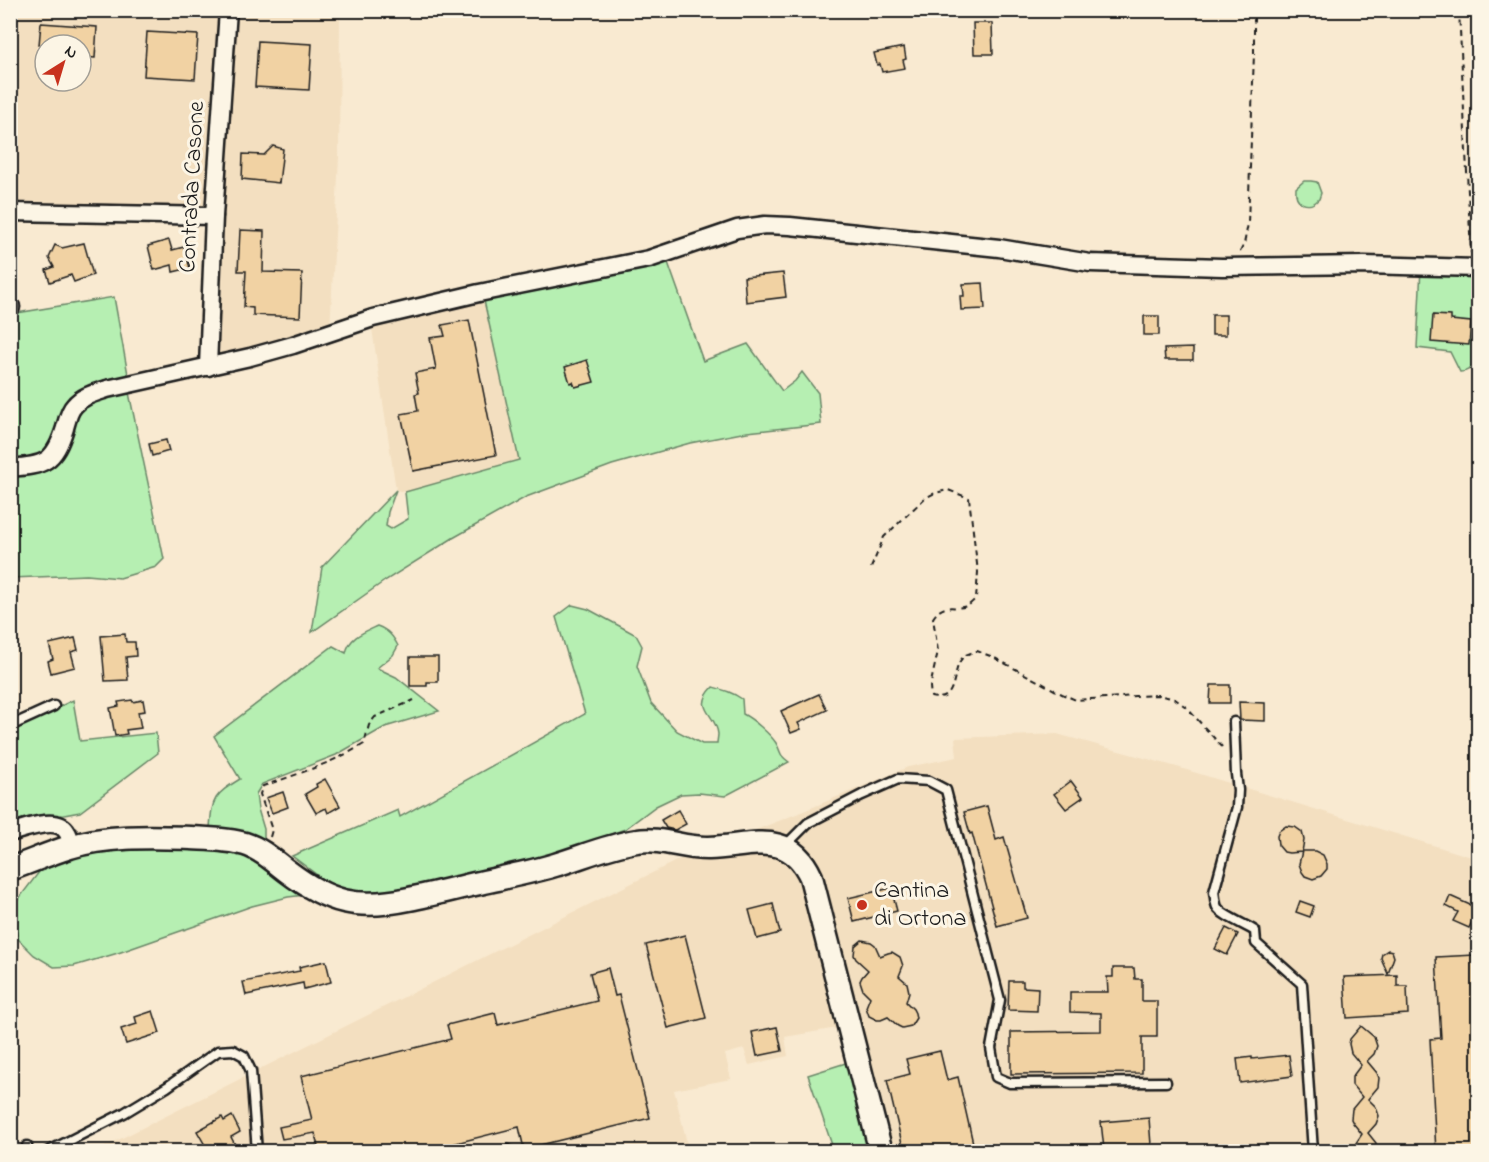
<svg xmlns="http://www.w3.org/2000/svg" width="1489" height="1162" viewBox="0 0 1489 1162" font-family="'Indie Flower',sans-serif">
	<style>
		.built { fill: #f3dfc0; fill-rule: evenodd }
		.green { fill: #b6efb2; stroke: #698667; stroke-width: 1.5 }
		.building { fill: #f1d2a3; stroke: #1c1c1c; stroke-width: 1.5 }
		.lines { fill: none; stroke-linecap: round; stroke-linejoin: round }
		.service-casing { stroke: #1c1c1c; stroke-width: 13 }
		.minor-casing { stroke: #1c1c1c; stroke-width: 21 }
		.secondary-casing { stroke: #1c1c1c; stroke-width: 27 }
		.path { stroke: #1c1c1c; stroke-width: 2; stroke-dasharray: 6 4.5; stroke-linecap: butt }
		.service { stroke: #fcf5e5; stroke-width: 8 }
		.minor { stroke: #fcf5e5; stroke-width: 16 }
		.secondary { stroke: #fcf5e5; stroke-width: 22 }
		.poi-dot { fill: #c8321e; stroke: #fcf5e5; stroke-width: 2 }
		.labels { text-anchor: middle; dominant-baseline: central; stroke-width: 6; stroke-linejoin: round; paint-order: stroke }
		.street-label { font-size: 24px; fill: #1c1c1c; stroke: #fcf5e5 }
		.poi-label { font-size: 24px; fill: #1c1c1c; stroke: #fcf5e5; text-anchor: start }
	</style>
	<rect width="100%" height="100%" fill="#f9ead1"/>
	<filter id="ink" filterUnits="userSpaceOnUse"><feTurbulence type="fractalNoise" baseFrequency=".0167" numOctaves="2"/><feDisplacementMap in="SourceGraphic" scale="12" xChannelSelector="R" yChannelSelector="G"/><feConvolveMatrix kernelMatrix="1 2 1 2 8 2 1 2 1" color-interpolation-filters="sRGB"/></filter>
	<g filter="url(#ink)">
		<g class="built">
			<path d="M11,11H340L339,157L330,330L203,362L208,206L11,204ZM45,45H81V81H45Z"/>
			<path d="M483,296L519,460L405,492L396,490L371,322Z"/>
			<path d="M1057,734L1177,767L1478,859V1151H892L860,1024L785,1037L788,1056L749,1065L744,1049L725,1054L731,1079L674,1090L689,1151L94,1152L674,862L799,813L908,767L957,757L955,738Z"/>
		</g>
		<g class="green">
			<path d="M1304,181H1311L1317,182L1321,193L1319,199C1309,210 1294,204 1296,188Z"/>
			<path d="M665,254L703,361L748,344L782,391L795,381L802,372L818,393L821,424L747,432L690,443L612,465L526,497L453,538L386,580L312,632L322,567L396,490L388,512L386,526L391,529L408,519L405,492L519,460L483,296Z"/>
			<path d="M1421,268L1478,271V362C1473,367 1468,372 1460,372L1450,352L1417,348Z"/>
			<path d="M114,297L129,380L80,398L49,456L11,465L10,367H13L11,351V314Z"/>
			<path d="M128,388L164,559L156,567L120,578L87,575L11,578V475L49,470L83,406Z"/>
			<path d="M572,605L588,609L625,629L636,635L642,646L637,666L651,703L677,731L702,744H717C717,740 718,737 718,734C716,713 692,709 713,687C724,690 732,692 742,699L743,714C753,719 770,734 776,743C782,753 778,754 789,762L725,796L699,793L681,794L656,806L625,829L525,865L454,884L358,897L325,881L292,856L398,810L400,817L585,714L556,617Z"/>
			<path d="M377,626C388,630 393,636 398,646L393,655L377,668L396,677L439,711L385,727L336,755L262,784L256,794L258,809L264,829V839L230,829L210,828C212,798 214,795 240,779L214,736L333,646L346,653C349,637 364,632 377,626Z"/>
			<path d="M73,700L80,741L156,733L158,753L80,812L48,818L11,828V729L32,720Z"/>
			<path d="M145,849H198L253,857L306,895L288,897L252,906L118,953L74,966L54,967L34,955L18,939L15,923L17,901L42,868L60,860L93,853Z"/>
			<path d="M852,1061L872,1151H834L808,1075Z"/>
		</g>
		<g class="building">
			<path d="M41,23L97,27L95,58L81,57V45H39Z"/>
			<path d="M973,23H992L993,54H974Z"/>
			<path d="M147,32L198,35L195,79L144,76Z"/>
			<path d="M258,41L312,44L309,90L255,87Z"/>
			<path d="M904,47L906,59L903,60L905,68L882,72L880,64L877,65L874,53Z"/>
			<path d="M273,146L283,149L279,183L242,179L243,154L264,155Z"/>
			<path d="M240,230L264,231L263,272L302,273L300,317L253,315V308L244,307L246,271H238Z"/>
			<path d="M169,240L172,250L184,247L190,268L173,272L172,265L154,270L148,246Z"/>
			<path d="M84,243L93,275L74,282L71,275L50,282L46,270L54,267L49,258L55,245L62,248Z"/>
			<path d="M783,273L786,297L746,302L744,277Z"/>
			<path d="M983,283L985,309L961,310L960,296H964L963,284Z"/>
			<rect x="1212" y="315" width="14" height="20"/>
			<path d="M1433,315L1451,316V320L1471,322L1469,345L1431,342Z"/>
			<rect x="1144" y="316" width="15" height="19"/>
			<path d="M469,320L496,455L413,471L401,414L418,411L415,394L419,393L415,373L436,369L430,338L445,336L442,325Z"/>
			<path d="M1193,348V360H1165L1164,349Z"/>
			<path d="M587,360L594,382L575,387L573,382L570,383L565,367Z"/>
			<path d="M166,440L169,451L152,456L149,444Z"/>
			<path d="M125,634L126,642H135L136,656L126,657L128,680L105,681L101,636Z"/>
			<path d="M75,638L78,650L71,652L75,667L51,673L48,661L53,659L49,644Z"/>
			<path d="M410,657H438V682H427V686H410Z"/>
			<path d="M1211,685H1230V703H1210Z"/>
			<path d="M819,694L827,710L798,723L801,729L791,733L781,711Z"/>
			<path d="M132,700L133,702L143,700L145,711L138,712L141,728L126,730L127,734L115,736L110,708L119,706L118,702Z"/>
			<path d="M1239,702L1265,703V721L1240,720Z"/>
			<path d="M325,779L340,806L328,813L326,808L316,813L305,794L317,787L316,784Z"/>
			<path d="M1071,781L1083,797L1066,809L1054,794Z"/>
			<path d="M283,792L288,807L272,813L266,798Z"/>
			<path d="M987,806L996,840L1004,837L1027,918L997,926L972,833L970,834L964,812Z"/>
			<path d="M678,810L686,824L675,830L666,828L661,820Z"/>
			<path d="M1286,826L1295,827L1302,832L1304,840L1302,852L1289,853L1284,852L1278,845L1277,836L1279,831Z"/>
			<path d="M1302,851H1315L1323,855L1327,864V869L1321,876L1313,879L1305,876L1302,872L1299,864Z"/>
			<path d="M891,888L897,911L854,922L848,898Z"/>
			<path d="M1450,896L1479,909V922L1473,919L1469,928L1453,921L1458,912L1446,906Z"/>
			<path d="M1300,901L1314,906L1310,917L1296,912Z"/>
			<path d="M773,904L780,933L757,939L749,910Z"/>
			<path d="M1226,928L1238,934L1227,955L1215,949Z"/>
			<path d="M685,935L706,1018L668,1028L646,945Z"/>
			<path d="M862,940L871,942L875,945L880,956L888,953L892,952L900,957L903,966L899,976L907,983L909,992L906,1002L913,1009L915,1013L916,1018L911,1026L902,1028L898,1026L888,1017L881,1020H877L869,1016L866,1007L870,997L863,990L860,981L862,977L868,970L856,959L854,955L855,946Z"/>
			<path d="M1388,950L1392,951L1394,957L1388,974L1381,958L1382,954Z"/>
			<path d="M1475,955L1479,1019V1152H1436L1430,1039L1441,1038L1436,957Z"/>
			<path d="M326,961L331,982L304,989L303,983L246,995L243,982L300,971L299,967Z"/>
			<path d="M608,968L615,996L619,995L650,1118L524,1149L519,1127L421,1152H319L315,1133L282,1139L279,1127L312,1120L301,1076L451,1039L447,1025L495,1013L498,1025L597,1001L590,973Z"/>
			<path d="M1113,968H1134L1135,979H1142V1001H1157V1037H1142V1073L1011,1074V1032L1101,1031V1013L1070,1012V992H1108L1107,977H1113Z"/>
			<path d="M1397,975V986H1407L1408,1014L1347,1018L1344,977Z"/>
			<path d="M1009,981H1023V987L1038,988L1037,1011L1008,1010Z"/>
			<path d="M153,1011L160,1033L126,1044L121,1029L137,1024L135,1017Z"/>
			<path d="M1361,1026L1374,1037L1377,1046L1374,1054L1367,1061L1377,1073L1379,1078L1378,1087L1368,1099L1376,1107L1379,1116L1376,1124L1368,1133L1376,1143L1375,1152H1357L1356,1143L1362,1134L1353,1123L1351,1119L1352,1109L1362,1097L1352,1085V1077L1361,1065L1351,1053L1349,1044L1350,1039Z"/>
			<path d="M777,1027L782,1051L757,1056L752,1032Z"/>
			<path d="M940,1051L947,1080L958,1077L975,1152H904L887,1080L910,1074L906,1059Z"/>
			<path d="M1289,1055L1292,1076L1240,1083L1237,1059L1252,1057V1059Z"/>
			<path d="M232,1116L240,1132L231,1137L239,1152H209L197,1131L222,1117L224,1121Z"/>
			<path d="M1149,1118L1151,1145L1104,1149L1101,1122Z"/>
		</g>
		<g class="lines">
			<defs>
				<g id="service">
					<path d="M1234,722L1236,774L1238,790L1237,807L1214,892C1215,896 1215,903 1217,907C1221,915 1246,925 1255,931L1256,943L1302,984L1313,1152"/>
					<path d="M10,726L54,706"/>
					<path d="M784,847L808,823L862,795L898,779L929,781L946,790L1000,1000L991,1048L996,1077L1010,1083L1166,1082"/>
					<path d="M27,1146V1152"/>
					<path d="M47,1152L124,1113L167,1087L218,1051L233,1050L244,1056L251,1071L257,1152"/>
					<path d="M504,1152L508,1150"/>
				</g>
				<g id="minor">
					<path d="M10,212L214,216"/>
					<path d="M10,306L11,307"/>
					<path d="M208,367L214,216L228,10"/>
					<path d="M10,468C45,465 54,463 65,428C67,421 69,411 74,406C82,396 95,393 107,389L250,357L293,345L373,318L479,293L649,259L737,229L765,225L790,226L999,248L1090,263L1222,267L1364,265L1478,268"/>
					<path d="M10,833C24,829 58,815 67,832C70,836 70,842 71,846"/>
				</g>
				<path id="secondary" d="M10,869C30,862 50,853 70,847C107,835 153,837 191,838C209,839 228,839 245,844C261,849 274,861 287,871C329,903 357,910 409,899C439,893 468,885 498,879C517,874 536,871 555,865C582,857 609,845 637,841C661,837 684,849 709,848C750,847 789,828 811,877L881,1152"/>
			</defs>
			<use href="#service" class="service-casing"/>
			<use href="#minor" class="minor-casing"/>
			<use href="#secondary" class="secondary-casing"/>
			<g class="path">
				<path d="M1459,10L1471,253"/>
				<path d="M1240,252L1244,244L1248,224L1254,53V10"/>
				<path d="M871,568L884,537L925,498L935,493L948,490L969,498L978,572L976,599C975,599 969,605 969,605C955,612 945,600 933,618L938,651L930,687L931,697C959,704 950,672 963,657C966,654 973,652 977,651L993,657L1062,694L1076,700L1135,696L1158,695L1175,699L1186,707L1225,750"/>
				<path d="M270,837L272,830L260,794L263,786C298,774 333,763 364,744L369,725L375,717L414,700"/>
			</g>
			<use href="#service" class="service"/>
			<use href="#minor" class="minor"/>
			<use href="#secondary" class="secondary"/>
		</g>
	</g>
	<circle class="poi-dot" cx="862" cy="905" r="6"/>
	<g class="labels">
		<g class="street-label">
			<text transform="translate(193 187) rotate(-87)">Contrada Casone</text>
		</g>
		<g class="poi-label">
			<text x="874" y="891">Cantina<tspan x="874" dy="28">di Ortona</tspan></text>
		</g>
	</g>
	<rect width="1489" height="1162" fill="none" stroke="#fcf5e5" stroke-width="36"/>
	<rect x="18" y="18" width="1453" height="1126" fill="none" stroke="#1c1c1c" stroke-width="2" filter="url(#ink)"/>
	<g transform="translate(63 63) rotate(37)"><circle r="28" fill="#fcf5e5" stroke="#a29e95" stroke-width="1.5"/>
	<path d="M0-4.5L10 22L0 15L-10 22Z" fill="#c8321e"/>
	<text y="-9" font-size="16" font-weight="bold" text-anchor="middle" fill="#1c1c1c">N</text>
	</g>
</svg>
